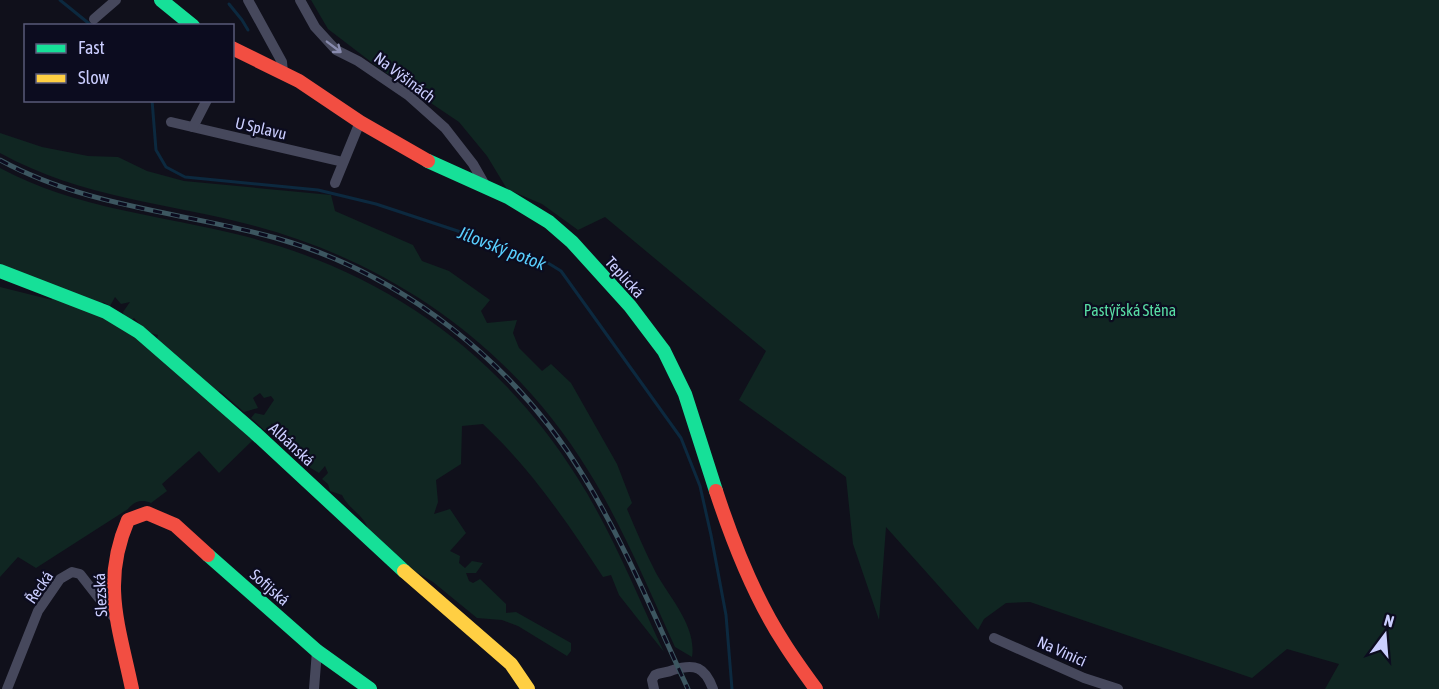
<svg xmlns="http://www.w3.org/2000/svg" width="1439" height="689" viewBox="0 0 1439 689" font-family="'Asap Condensed',sans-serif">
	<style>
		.green { fill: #102622; fill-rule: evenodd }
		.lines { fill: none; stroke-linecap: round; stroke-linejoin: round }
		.stream { stroke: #0c293f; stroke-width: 3 }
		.street { stroke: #46485c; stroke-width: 10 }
		.fast { stroke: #16e098; stroke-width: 14 }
		.slow { stroke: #ffcf43; stroke-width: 14 }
		.jam { stroke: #f24e42; stroke-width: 14 }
		.rail-casing { stroke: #3c5660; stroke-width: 5 }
		.rail { stroke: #0c0c1f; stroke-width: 3; stroke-dasharray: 9; stroke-linecap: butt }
		.oneway { stroke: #888bae }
		.labels { text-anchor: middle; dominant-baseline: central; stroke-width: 4.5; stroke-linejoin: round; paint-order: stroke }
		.street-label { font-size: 16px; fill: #cbceff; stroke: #0c0c1f }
		.park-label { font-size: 16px; fill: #58dda4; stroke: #0c0c1f }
		.water-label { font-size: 18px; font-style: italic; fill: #59cffe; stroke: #0c0c1f }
	</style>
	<rect width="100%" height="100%" fill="#10101b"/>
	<g class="green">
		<path d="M311,0H1439V689H1325L1339,664L1287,649L1252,678L1030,602L1006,603L984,619L978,630L886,527L879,620L853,544L846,477L739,400L766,351L605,217L578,230L542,204L507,189L487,156L459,122L379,68L328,29Z"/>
		<path d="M0,133L42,147L88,156L118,157L147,171L184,181L331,195L335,211L413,245L422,261L449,271L490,300L481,311L487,323L517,320L513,333L519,348L542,371L551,364L571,383L617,464L632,503L627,509C636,530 645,552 656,573C670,598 697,627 692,657L675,647C648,588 623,527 589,472C514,349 394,263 255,226C166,202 84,199 0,153Z"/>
		<path d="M0,168C76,209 161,215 244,236C385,272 499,353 577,477C612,532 636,593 664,652L619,595L611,575L603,577C568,523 530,468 483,424L462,426L461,464L436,480L438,502L434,514L450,509L466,533L450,551L460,556L459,563L465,568L472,561L483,563L476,573H466L469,581L473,583L480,579L506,604V613L516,612L571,643V651L567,656L518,626L502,620L477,618L433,582L416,572L368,530C365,515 348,509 342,495L330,491L328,484L322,479L328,473L325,466L319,473C300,461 275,447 272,423L269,430H264L251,418L255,413L264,415L274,400L271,396L264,398L260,393L253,398L258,408L244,412L220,391L211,394L256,437L219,473L199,451L162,484L167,491L151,503C141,499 135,501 128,509L36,568L18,557L0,577V287L52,300L49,287L0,269ZM115,297L121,304L130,302L123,312L125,321L129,323L134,318L147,332L158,335L155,346L100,307L103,302L110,306Z"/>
	</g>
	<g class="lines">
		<g class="stream">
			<path d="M60,0L92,26"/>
			<path d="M229,4L242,20L248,30"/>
			<path d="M152,100L156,150L166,167L185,177L318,190L376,204L497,244L548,263L561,271L681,438L700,486L711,535L726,615L732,689"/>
		</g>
		<g class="street">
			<path d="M248,0L282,62L283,73"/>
			<path d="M300,0L315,27L336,50L358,61L408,95L445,128L473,164L485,185"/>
			<path d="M94,19L116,0"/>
			<path d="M171,122L343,162"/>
			<path d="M193,127L207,100"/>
			<path d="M335,183L360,122"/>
			<path d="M994,638L1084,678L1118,689"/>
			<path d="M7,689L38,611L60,579L72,572L80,574L116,620"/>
			<path d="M314,689L317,651"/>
			<path d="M654,689L652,680L655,675C661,672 667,673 673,670C695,663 705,667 713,689"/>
		</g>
		<g class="fast">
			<path d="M161,0L193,26"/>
			<path d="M428,161L508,197L549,222L572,242L630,306L664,351L685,394L716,491"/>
			<path d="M0,271L106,312L139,332L255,433L404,571"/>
			<path d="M208,555L317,651L370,689"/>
		</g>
		<path class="slow" d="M404,571L511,664L528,689"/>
		<g class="jam">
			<path d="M232,48L299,81L360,122L428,161"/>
			<path d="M716,491C733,543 754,597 784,643C794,659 805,674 816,689"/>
			<path d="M132,689C119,626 101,583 128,520L147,513L175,525L208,555"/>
		</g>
		<defs>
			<path id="rail" d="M0,160C85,207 183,212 276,238C403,274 516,364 584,477C625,544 655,618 688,689"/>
		</defs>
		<use href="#rail" class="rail-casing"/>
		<use href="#rail" class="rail"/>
	</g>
	<defs><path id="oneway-shaft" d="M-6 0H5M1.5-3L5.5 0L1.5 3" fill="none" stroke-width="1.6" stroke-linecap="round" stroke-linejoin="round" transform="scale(1.5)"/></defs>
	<use class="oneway" href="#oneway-shaft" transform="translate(334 47) rotate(37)"/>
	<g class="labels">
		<g class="street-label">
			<text transform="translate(405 77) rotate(37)">Na Výšinách</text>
			<text transform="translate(261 128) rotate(13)">U Splavu</text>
			<text transform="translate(625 277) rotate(48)">Teplická</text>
			<text transform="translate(292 444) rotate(43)">Albánská</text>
			<text transform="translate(39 587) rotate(-55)">Řecká</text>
			<text transform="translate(270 587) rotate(41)">Sofijská</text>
			<text transform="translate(100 595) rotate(-93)">Slezská</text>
			<text transform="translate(1062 651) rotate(24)">Na Vinici</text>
		</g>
		<g class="park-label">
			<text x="1130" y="310">Pastýřská Stěna</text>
		</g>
		<g class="water-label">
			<text transform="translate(502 248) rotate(21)">Jílovský potok</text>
		</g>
	</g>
	<rect x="24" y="24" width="210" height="78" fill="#0c0c1f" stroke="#585a79" stroke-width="1.5"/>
	<rect x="36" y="44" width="30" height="9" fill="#16e098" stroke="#585a79" stroke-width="1.5"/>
	<text x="78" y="54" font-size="18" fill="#cbceff">Fast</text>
	<rect x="36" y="74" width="30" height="9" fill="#ffcf43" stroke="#585a79" stroke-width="1.5"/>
	<text x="78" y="84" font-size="18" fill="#cbceff">Slow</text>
	<g transform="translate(1385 635) rotate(16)" stroke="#0c0c1f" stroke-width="4.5" paint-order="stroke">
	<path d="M0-4.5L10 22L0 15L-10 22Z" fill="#cbceff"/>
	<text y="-9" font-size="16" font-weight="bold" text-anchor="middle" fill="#cbceff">N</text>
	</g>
</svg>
